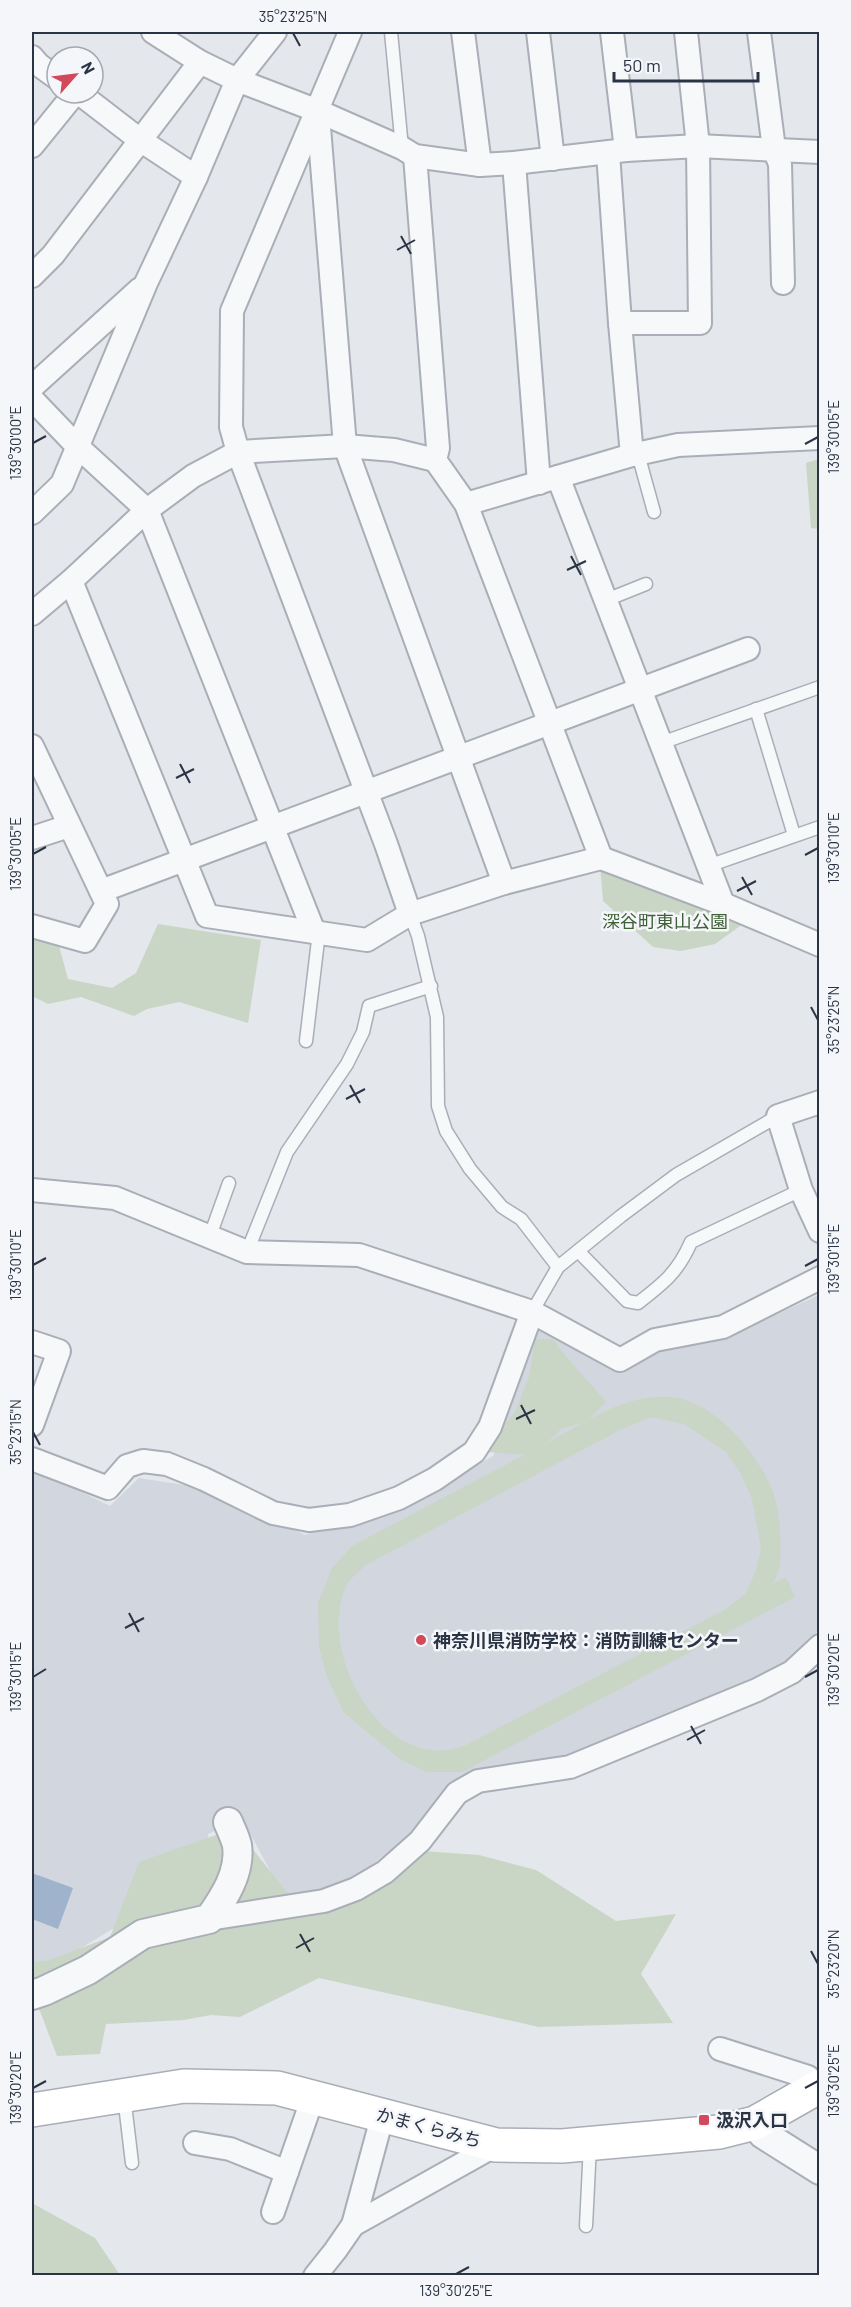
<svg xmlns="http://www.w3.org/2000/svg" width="851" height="2307" viewBox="0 0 851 2307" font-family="Barlow,'Noto Sans JP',sans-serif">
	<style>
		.built { fill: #d2d6de }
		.green { fill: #c9d6c5; fill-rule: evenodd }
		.water { fill: #9fb4cc }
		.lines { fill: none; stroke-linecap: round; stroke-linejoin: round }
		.service-casing { stroke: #a9aeb7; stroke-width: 15 }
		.minor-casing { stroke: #a9aeb7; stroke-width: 26 }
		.tertiary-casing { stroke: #a9aeb7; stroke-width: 32 }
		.secondary-casing { stroke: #a9aeb7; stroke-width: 36 }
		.service { stroke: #f7f8fa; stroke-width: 12 }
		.minor { stroke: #f7f8fa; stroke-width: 22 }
		.tertiary { stroke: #f7f8fa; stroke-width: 28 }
		.secondary { stroke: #fff; stroke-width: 33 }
		.ticks { fill: none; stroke: #2b3445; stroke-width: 2 }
		.poi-dot { fill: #d1495b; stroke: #f4f6f9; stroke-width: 2 }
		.labels { text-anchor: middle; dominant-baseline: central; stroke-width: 5; stroke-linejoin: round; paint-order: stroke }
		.park-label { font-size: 18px; fill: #3f6138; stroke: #f4f6f9 }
		.poi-label { font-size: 18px; font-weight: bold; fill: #2b3445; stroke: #f4f6f9; text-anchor: start }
		.street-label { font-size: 18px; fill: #2b3445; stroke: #f4f6f9 }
		.neatline { fill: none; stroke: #2b3445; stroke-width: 2 }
		.ticks-label { font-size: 15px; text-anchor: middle; fill: #2b3445 }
	</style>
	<rect width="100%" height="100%" fill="#e4e7ec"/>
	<path class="built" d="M819,1295L820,1627L802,1653L780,1668L625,1735L551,1763L447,1789L409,1836L355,1878L303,1896L284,1897L242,1818L208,1834L212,1869L43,1971L32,1972V1475L35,1469L110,1506L139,1478L204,1488L305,1535L464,1473L493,1456L516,1391L533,1328L620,1370L654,1352L725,1338Z"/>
	<g class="green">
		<path d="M819,459H820L819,529L811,528L806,463Z"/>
		<path d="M600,865L747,921L715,944L681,951L653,947L603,901Z"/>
		<path d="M158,924L261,940L248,1023L179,1002L147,1009L134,1016L81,997L48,1004L32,996V938L59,946L68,979L112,988L136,973Z"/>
		<path d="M535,1339H553C568,1362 589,1380 606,1402L587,1421L561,1429L547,1443C586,1422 624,1394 670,1397C714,1400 756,1452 772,1489C779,1506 782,1543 780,1562C780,1569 776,1577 773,1584L786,1577L795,1597L462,1772H427L401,1760L344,1713L327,1677L319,1647L318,1603L332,1568L352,1546L524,1455L488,1452L498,1432L515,1412L529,1377ZM650,1417L684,1424L726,1452L741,1474L752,1499L761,1548L756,1570L746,1593L726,1609L466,1745C455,1749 442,1752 431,1750C367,1742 317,1640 348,1583C352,1577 359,1572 364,1566L618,1431Z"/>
		<path d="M236,1828L305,1915L394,1849L479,1855L536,1870L616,1921L676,1914L641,1974L673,2023L539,2027L319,1978L240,2017L211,2015L184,2020L106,2024L100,2054L57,2056L40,2011L32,2003V1962L47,1961L110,1937L139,1862Z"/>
		<path d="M32,2203L95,2238L120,2275H32Z"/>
	</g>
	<path class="water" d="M32,1873L73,1888L58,1929L32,1919Z"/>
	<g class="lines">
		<defs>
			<g id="service">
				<path d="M391,32L402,148"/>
				<path d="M638,454L654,512"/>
				<path d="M606,600L646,584"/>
				<path d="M756,709L794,835"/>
				<path d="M661,743L820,687"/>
				<path d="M708,866L820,827"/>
				<path d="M410,914L418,936L437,1017L438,1106L446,1131L470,1169L502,1207L521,1219L558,1267"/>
				<path d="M306,1041L319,932"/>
				<path d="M210,1236L229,1183"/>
				<path d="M578,1251L627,1301L638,1303C664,1283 678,1272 691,1242L801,1190"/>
				<path d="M247,1252L287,1152L347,1064L363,1032L369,1006L431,986"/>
				<path d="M532,1312L558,1267L621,1216L676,1175L778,1116"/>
				<path d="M124,2096L132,2163"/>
				<path d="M586,2226L590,2145"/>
			</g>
			<g id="minor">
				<path d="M153,32L200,62L237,80L318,111L402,148L415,156L480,165L514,163L626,150L698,146L820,152"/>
				<path d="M350,32L232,311L231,427L238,452L386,844L410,914"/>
				<path d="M463,32L480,165"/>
				<path d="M538,32L553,159"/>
				<path d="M612,32L626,150"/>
				<path d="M759,32L774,149L780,164L783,283"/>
				<path d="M32,57L39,65L57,78"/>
				<path d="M79,93L140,140L196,177"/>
				<path d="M318,115L345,446L504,883"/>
				<path d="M32,146L75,93"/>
				<path d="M608,153L620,323L632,455"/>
				<path d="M415,156L438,448L435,460L466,504L601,858"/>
				<path d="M514,163L539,483"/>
				<path d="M32,276L53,255L200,62"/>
				<path d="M620,323H700L698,146L686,32"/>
				<path d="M32,387L140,289"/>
				<path d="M32,399L77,446L147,510L314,932"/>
				<path d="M558,477L723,904"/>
				<path d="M466,504L632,455L678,445L820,438"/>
				<path d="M32,513L62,484L146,283L196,177L237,80L275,32"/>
				<path d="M71,581L207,916L367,940L410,914L504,883L601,858L723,904L820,945"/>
				<path d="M32,614L71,581L147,510L193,476L238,452L345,446L394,450L435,460"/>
				<path d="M32,746L107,904L85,941L32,926"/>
				<path d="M32,838L69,826"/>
				<path d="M101,891L748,649"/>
				<path d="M820,1102L778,1116L801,1190L820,1231"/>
				<path d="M32,1190L115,1198L247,1252L359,1255L532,1312L620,1360L655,1340L723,1327L820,1278"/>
				<path d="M32,1342L59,1351L32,1425"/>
				<path d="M32,1459L108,1488L127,1466L143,1461L167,1464L204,1479L273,1513L309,1520L350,1515L399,1498L435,1479L474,1452L490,1427L532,1312"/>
				<path d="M209,1919L324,1901L356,1889L385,1872L420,1841L457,1793L478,1781L570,1767L757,1690L792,1672L820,1646"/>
				<path d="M720,2049L808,2077L815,2089"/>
				<path d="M195,2143L230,2149L287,2172"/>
				<path d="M273,2212L313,2097"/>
				<path d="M353,2225L383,2114"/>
				<path d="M315,2276L335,2251L353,2225L496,2145"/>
			</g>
			<g id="tertiary">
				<path d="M32,1995L44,1991L88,1970L143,1934L209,1919C224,1898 241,1872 237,1845C235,1837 231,1829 228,1822"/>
				<path d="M755,2123L763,2134L820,2170"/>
			</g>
			<path id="secondary" d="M32,2110L184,2086L277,2088L496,2145L562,2146L719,2132L755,2123L820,2086"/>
		</defs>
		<use href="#service" class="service-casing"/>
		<use href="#minor" class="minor-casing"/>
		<use href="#tertiary" class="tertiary-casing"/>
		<use href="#secondary" class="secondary-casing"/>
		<use href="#service" class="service"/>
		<use href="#minor" class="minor"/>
		<use href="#tertiary" class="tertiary"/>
		<use href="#secondary" class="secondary"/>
	</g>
	<path class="ticks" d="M293,33L300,46M401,236L411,254M397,250L415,240M33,443L46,436M805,444L818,437M571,556L581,575M567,570L586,561M180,764L190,783M176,778L194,769M33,854L46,847M805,855L818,848M742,877L752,895M737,891L756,881M811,1007L818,1020M350,1085L360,1103M346,1099L365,1089M33,1265L46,1258M805,1266L818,1259M521,1405L531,1424M516,1419L535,1410M33,1432L40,1445M129,1613L139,1632M125,1628L144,1618M33,1677L46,1669M805,1677L818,1670M691,1726L701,1744M687,1740L705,1730M300,1934L310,1952M296,1948L314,1938M811,1951L818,1964M33,2088L46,2081M805,2088L818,2081M456,2274L469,2267"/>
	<g class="poi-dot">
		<circle cx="421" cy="1640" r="6"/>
		<rect x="698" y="2114" width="12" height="12" rx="3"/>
	</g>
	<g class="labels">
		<g class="park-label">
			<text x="665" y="921">深谷町東山公園</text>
		</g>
		<g class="poi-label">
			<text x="433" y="1640">神奈川県消防学校：消防訓練センター</text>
			<text x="716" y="2120">汲沢入口</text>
		</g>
		<g class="street-label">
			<text transform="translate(429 2127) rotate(15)">かまくらみち</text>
		</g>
	</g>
	<rect width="851" height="2307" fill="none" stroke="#f4f6f9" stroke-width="66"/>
	<g transform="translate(75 75) rotate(62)"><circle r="28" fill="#f4f6f9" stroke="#a4a8b1" stroke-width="1.5"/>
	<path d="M0-4.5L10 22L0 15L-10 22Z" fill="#d1495b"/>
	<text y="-9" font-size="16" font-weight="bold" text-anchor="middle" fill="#2b3445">N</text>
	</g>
	<path d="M614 72v9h144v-9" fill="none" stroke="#2b3445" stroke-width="3"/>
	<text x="623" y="72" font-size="18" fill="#2b3445" stroke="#f4f6f9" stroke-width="4.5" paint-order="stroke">50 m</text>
	<rect x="33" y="33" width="785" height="2241" class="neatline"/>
	<g class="ticks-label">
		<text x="293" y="22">35°23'25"N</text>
		<text transform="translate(834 437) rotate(-90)" y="5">139°30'05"E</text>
		<text transform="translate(16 443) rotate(-90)" y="5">139°30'00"E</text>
		<text transform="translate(834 848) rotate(-90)" y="5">139°30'10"E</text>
		<text transform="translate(16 854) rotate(-90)" y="5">139°30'05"E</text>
		<text transform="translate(834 1020) rotate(-90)" y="5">35°23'25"N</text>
		<text transform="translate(834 1259) rotate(-90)" y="5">139°30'15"E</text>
		<text transform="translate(16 1265) rotate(-90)" y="5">139°30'10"E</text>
		<text transform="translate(16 1432) rotate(-90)" y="5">35°23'15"N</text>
		<text transform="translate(834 1670) rotate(-90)" y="5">139°30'20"E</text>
		<text transform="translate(16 1677) rotate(-90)" y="5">139°30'15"E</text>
		<text transform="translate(834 1964) rotate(-90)" y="5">35°23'20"N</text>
		<text transform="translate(834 2081) rotate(-90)" y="5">139°30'25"E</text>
		<text transform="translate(16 2088) rotate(-90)" y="5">139°30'20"E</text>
		<text x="456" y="2296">139°30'25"E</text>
	</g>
</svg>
